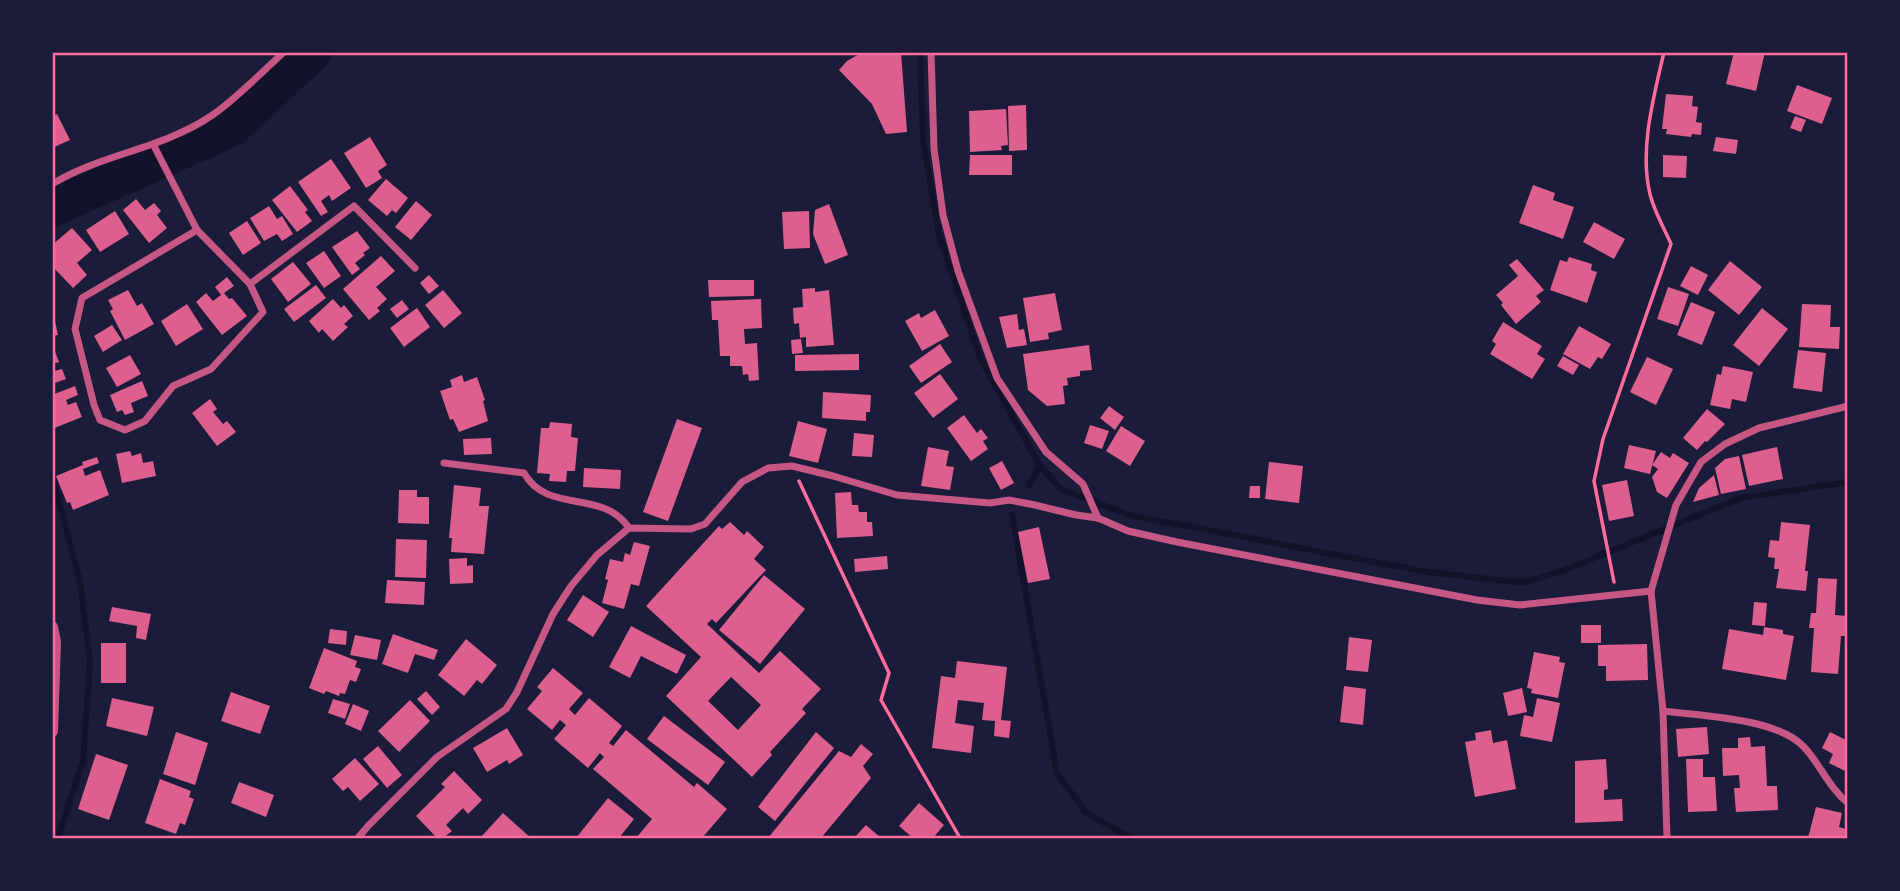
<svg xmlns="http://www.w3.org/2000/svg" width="1900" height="891" viewBox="0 0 1900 891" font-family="'Archivo Narrow',sans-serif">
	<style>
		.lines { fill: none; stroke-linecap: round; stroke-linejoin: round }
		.stream { stroke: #12122b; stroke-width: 6 }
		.river { stroke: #12122b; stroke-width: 38 }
		.building { fill: #dd5f8e; fill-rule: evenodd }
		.path { stroke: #ff6b9d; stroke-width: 3.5 }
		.minor { stroke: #c65784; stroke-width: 7 }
		.tertiary { stroke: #c65784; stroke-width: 12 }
		.neatline { fill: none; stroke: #ff6b9d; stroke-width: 2.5 }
	</style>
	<rect width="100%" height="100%" fill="#1b1b3a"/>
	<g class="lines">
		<g class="stream">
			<path d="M920,52L923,140L939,235L980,358L1040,466L1029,485"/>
			<path d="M1040,466L1061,489L1129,515L1421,571L1522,583L1562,571L1741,498L1848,482"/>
			<path d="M52,475L80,582L90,662L83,761L58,838"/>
			<path d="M1012,515L1057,773L1085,812L1130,838"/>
		</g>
		<path class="river" d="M52,208L231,128L313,52"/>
	</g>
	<g class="building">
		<path d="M863,52H901L907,132L886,134L872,104L839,70L847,61Z"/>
		<path d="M1734,52H1765L1756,91L1726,84Z"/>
		<path d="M1797,85L1832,98L1822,124L1787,111Z"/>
		<path d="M1666,94L1693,96L1692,106L1698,107L1696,122L1702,123L1701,135L1692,134L1691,137L1666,134L1667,129H1662Z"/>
		<path d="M1026,105L1027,150L1009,151L1008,106Z"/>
		<path d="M1006,109L1008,145L1001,146L1002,150L970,152L969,111Z"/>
		<path d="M57,114L70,140L52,148V116Z"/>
		<path d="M1795,116L1806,120L1801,132L1790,128Z"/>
		<path d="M370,137L387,165L378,171L382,178L366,188L344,153Z"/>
		<path d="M1716,137L1738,140L1736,154L1713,151Z"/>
		<path d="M970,155H1012V175H969Z"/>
		<path d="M1663,155L1687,156L1686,178L1663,177Z"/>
		<path d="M331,159L351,188L332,201L329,195L321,201L328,212L321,216L298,182Z"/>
		<path d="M386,179L408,198L396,213L392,210L387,216L368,200Z"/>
		<path d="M1533,185L1555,193L1553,200L1574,207L1563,239L1519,223Z"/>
		<path d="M290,186L308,210L305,212L312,221L297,232L272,200Z"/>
		<path d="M136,199L145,210L154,203L161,211L157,215L167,228L149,243L123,210Z"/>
		<path d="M416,201L432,215L411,240L395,227Z"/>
		<path d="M829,204L848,255L825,264L813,234L815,210Z"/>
		<path d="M269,206L277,219L282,216L293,234L282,241L277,234L264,241L250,218Z"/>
		<path d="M115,211L129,234L100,252L86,230Z"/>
		<path d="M809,211L810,248L784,249L782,212Z"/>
		<path d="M247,221L261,243L243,255L229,233Z"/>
		<path d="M1594,222L1625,239L1614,259L1583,242Z"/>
		<path d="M72,228L92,250L77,263L87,275L73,288L52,266V245Z"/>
		<path d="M357,231L370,248L363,253L365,255L355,263L360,269L352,275L332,247Z"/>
		<path d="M324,251L341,276L324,288L306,263Z"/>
		<path d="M381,256L395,271L376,287L387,299L377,308L380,311L369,320L343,289Z"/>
		<path d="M1569,257L1592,264L1591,270L1597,272L1587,303L1550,290L1560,260L1567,262Z"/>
		<path d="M1517,259L1544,290L1536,296L1541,302L1516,324L1501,305L1503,303L1496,295L1518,276L1509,265Z"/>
		<path d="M1730,261L1762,287L1739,315L1708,290Z"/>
		<path d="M293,262L311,284L288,302L271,279Z"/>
		<path d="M1691,266L1708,275L1698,295L1680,286Z"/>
		<path d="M429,275L439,286L429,294L420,283Z"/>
		<path d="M227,277L234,286L224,293L229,299L232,298L247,316L222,335L196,302L206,293L213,301L221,295L215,287Z"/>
		<path d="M708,280H754V296L709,297Z"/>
		<path d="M316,285L326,298L294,322L284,309Z"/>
		<path d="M1668,287L1689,294L1678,326L1657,319Z"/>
		<path d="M815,288V292L829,290L834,345L806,347V337L800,338L799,323L794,324L793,308L803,307L802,289Z"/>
		<path d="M128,290L137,306L142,303L154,324L125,340L110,311L113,309L108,300Z"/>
		<path d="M443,290L462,313L444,328L425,305Z"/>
		<path d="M1055,293L1062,330L1048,333L1049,339L1030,342L1023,298Z"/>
		<path d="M333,299L341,308L344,305L353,316L344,324L348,327L333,341L322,329L319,333L309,321Z"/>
		<path d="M761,299L762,328L744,329L745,344L757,343L759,380L749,381L748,374L743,375L742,366H730V356H720L718,320H712L711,301Z"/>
		<path d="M402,300L409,309L397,318L390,309Z"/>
		<path d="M1691,302L1715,312L1702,345L1677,335Z"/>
		<path d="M187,304L203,329L176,346L161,321Z"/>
		<path d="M1802,304L1831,305L1830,327H1840L1839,349L1799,347Z"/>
		<path d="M52,307L58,335L52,336Z"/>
		<path d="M417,308L430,327L404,347L390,328Z"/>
		<path d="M1762,308L1788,329L1759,366L1733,345Z"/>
		<path d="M935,310L949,336L922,351L905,321L919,313L921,318Z"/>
		<path d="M1017,314L1019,330L1024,329L1027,345L1007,348L999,317Z"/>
		<path d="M1503,322L1542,346L1537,354L1545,359L1532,379L1490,354L1496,344L1492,341Z"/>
		<path d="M112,325L122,340L103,352L94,336Z"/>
		<path d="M1579,326L1611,344L1602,359L1598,357L1590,369L1563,354Z"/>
		<path d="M801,339L803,353L792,354L791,340Z"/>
		<path d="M52,344L59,362L52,364Z"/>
		<path d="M940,344L952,362L921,383L909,366Z"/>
		<path d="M1089,345L1092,370L1080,371V376L1067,378L1068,385L1063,386L1065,404L1047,406L1028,390L1023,354Z"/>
		<path d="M1798,350L1826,353L1822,392L1793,388Z"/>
		<path d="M859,354V370L795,371V355Z"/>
		<path d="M130,355L141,374L117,387L106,368Z"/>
		<path d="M1563,356L1579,365L1573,375L1557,366Z"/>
		<path d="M1647,357L1673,369L1656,405L1630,392Z"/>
		<path d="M53,364L55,371L62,369L66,379L52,384Z"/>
		<path d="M1723,366L1753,372L1746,402L1732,399L1730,409L1710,405L1717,374L1721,375Z"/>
		<path d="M940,374L958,399L933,418L914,393Z"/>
		<path d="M462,375L464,382L477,377L485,400L483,401L488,421L459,432L453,419L450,420L440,391L452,387L450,380Z"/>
		<path d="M142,381L148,396L131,403L134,412L125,415L122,410L117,412L110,395Z"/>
		<path d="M75,386L78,395L66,400L68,405L76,402L82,417L52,429V395Z"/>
		<path d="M823,392L871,395L870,412H866V421L822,418Z"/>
		<path d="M210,399L217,409L213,412L223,424L227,421L236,432L217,446L192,413Z"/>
		<path d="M1109,406L1124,417L1115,430L1100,418Z"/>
		<path d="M1707,409L1725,424L1707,442L1705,441L1697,450L1683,438Z"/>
		<path d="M964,415L977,433L981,429L988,438L983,441L988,449L971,461L947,428Z"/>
		<path d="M677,419L702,428L668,521L643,512Z"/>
		<path d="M798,421L827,429L818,463L789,456Z"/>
		<path d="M550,422L572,424L571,437L578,438L575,471H567L566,482L549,481L550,474L537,473L541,428H549Z"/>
		<path d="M1090,425L1109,431L1102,449L1084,443Z"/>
		<path d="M1121,426L1145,441L1130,466L1106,451Z"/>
		<path d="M854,433L874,435L872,457L852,456Z"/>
		<path d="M491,438L492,454L464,455L463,439Z"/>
		<path d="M1629,445L1656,451L1650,474L1624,468Z"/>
		<path d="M928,447L949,451L946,466L954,467L950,490L921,486Z"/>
		<path d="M1777,447L1783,479L1749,486L1742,455Z"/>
		<path d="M130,451L132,456L141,453L143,463L153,461L156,476L122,483L116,454Z"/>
		<path d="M1661,452L1670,458L1673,453L1689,463L1667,498L1657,492L1652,477L1658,469L1652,465Z"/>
		<path d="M1739,456L1746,489L1721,494L1715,468L1725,459Z"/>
		<path d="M97,457L99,463L83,469L85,476L100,470L109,495L73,510L70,502L67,503L56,476L83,465L82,462Z"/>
		<path d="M1002,461L1014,483L1001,490L989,468Z"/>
		<path d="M1269,462L1303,466L1299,503L1265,499Z"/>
		<path d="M584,468L621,470L620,489L583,487Z"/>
		<path d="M1714,475L1719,495L1693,502L1699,488Z"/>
		<path d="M1627,480L1634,516L1609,521L1602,485Z"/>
		<path d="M454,485L481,488L479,506H489L484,554L451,552L452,538H449Z"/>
		<path d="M1250,486H1260V498H1249Z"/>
		<path d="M399,490H417V497H429V524L398,523Z"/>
		<path d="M851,492L852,505H858L859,512H867V522H872L873,536L837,538L835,493Z"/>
		<path d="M730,522L744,535L747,531L764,547L754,559L766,570L716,623L712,619L707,624L759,673L780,651L821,689L802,709L806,713L770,752L772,755L752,777L666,696L701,657L646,606L719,526L722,529ZM731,677L761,705L738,730L708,701Z"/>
		<path d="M1781,522L1810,525L1805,571H1808L1806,591L1776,588L1779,569H1774L1775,558L1768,557L1770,540L1779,541Z"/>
		<path d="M1039,527L1050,579L1028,583L1018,532Z"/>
		<path d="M396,539L427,540L426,578L395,577Z"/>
		<path d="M634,542L650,546L639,586L631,584L624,609L602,603L608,580L605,579L610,559L623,562L625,553L630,555Z"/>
		<path d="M887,556L888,569L855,572L854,559Z"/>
		<path d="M467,558V566L473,565V583L450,584L449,559Z"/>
		<path d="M764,575L805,609L760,664L719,630Z"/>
		<path d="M1818,578L1837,579L1835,615L1848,616V636H1841L1838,674L1811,672L1814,628H1809L1811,613H1816Z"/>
		<path d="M387,580L425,582L424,605L385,603Z"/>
		<path d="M583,595L609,612L593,637L567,620Z"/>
		<path d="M1754,602L1767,603L1765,626L1752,625Z"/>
		<path d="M112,607L151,614L146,640L136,638L137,626L109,621Z"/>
		<rect x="1581" y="625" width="20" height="18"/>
		<path d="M631,626L686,655L677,674L641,656L630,678L609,667Z"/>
		<path d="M1764,627L1783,630V634L1794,636L1786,680L1722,669L1729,629L1763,635Z"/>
		<path d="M330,629L347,631L346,645L328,643Z"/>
		<path d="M393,634L438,650L434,660L415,654L408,673L382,664Z"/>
		<path d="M355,635L381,640L377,660L350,655Z"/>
		<path d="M1349,637L1372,640L1368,672L1346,670Z"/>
		<path d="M466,639L497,665L482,684L477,680L464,696L438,675Z"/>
		<rect x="101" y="643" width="25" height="40"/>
		<path d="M1647,644L1648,680L1606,681V666H1598V645Z"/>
		<path d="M324,648L357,661L355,667L361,669L356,682L350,680L345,694L340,693L339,696L326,691L324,694L309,688Z"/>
		<path d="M1534,652L1560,657L1559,662L1565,663L1558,698L1531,693L1532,689L1527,688Z"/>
		<path d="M957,661L1007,667L1001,720L1011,721L1009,738L994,736L995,721L982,720L984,703L958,700L955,723L974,726L971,753L932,748L941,676L955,678Z"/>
		<path d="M553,668L583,693L569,709L575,715L589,698L622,726L609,743L613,746L626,730L694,787L697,783L727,809L702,838H636L652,819L593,769L604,757L600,753L588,768L554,739L566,725L560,720L552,730L527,709L542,691L537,687Z"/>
		<path d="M1344,686L1366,689L1363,725L1340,722Z"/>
		<path d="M1522,688L1527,712L1508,716L1503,693Z"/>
		<path d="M426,691L440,707L432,715L417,699Z"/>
		<path d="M231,692L270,706L260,734L221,721Z"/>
		<path d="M112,698L154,707L147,736L106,726Z"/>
		<path d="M1537,698L1560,703L1552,742L1520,736L1524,715L1533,717Z"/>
		<path d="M333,699L350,704L345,719L328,713Z"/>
		<path d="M410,700L430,721L399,752L378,731Z"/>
		<path d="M353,704L369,711L361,731L345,724Z"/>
		<path d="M664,716L725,762L708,785L647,739Z"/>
		<path d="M1707,727L1709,754L1678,757L1676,729Z"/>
		<path d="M507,728L523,755L509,764L507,760L487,772L473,748Z"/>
		<path d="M1491,730L1493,743L1507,740L1516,789L1475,797L1465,742L1476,740L1475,733Z"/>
		<path d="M176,732L208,743L195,785L163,774Z"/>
		<path d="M816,732L834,748L775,821L758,807Z"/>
		<path d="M1830,732L1848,741V767L1845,771L1829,763L1833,754L1822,748Z"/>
		<path d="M1750,737L1751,747L1765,746L1767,786H1777L1778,810L1736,812L1734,788H1740L1739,775L1723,776L1722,748H1738V738Z"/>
		<path d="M861,744L873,754L863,766L871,778L821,838H768L839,751L851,757Z"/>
		<path d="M378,746L402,775L387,788L363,759Z"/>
		<path d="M96,754L128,765L109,820L78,809Z"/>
		<path d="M355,758L379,784L360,801L348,787L343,791L332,779Z"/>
		<path d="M1606,759L1608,789L1604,790V800L1622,799L1623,821L1575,823V761Z"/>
		<path d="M1686,759H1703V777H1715L1717,811L1688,812Z"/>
		<path d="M454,771L482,800L468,814L463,808L446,825L452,831L443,838H437L416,816L445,787L441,784Z"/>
		<path d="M160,779L191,791L189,797L194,799L185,825L180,823L176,834L145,823Z"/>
		<path d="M239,782L274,795L266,817L231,803Z"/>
		<path d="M608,798L634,819L619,838H576Z"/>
		<path d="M919,803L944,825L933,838H913L899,826Z"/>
		<path d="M1816,807L1842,813L1839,827L1846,829L1844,838H1808Z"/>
		<path d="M503,813L531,838H480Z"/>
		<path d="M866,825L881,838H854Z"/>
	</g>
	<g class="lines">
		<g class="path">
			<path d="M799,481L889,673L881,700L960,838"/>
			<path d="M1614,582L1594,481L1603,439L1671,244C1664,228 1654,211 1650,194C1639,149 1654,96 1664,52"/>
		</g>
		<g class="minor">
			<path d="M931,52L934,149L943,215L958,271L997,378L1046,452L1083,484L1098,518"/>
			<path d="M153,144L197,230L82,298L75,329L94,405L100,420L125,430L145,421L173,386L211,369L263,312L250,284L354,206L415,268"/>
			<path d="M52,184C101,154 162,149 211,116C235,100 262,72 284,52"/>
			<path d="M197,230L250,284"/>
			<path d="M444,463L524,473C548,515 602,488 629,528"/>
			<path d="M1651,591L1663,711L1667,838"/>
			<path d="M1663,711C1702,716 1777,718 1804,747C1820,764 1829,788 1848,803"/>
			<path d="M358,838L368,826L437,757L506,709L517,692L553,614L571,586L597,555L629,528L691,529L705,524L742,482L768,468L792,466L833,476L897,495L990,503L1009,500L1035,505L1076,515L1098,518L1128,531L1177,542L1477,600L1520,605L1651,591L1676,505L1701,462L1725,444L1759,428L1848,406"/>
		</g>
		<path class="tertiary" d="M52,627L55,642L52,731"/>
	</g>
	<rect width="1900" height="891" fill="none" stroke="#1b1b3a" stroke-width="108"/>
	<rect x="54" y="54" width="1792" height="783" class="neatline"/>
</svg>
